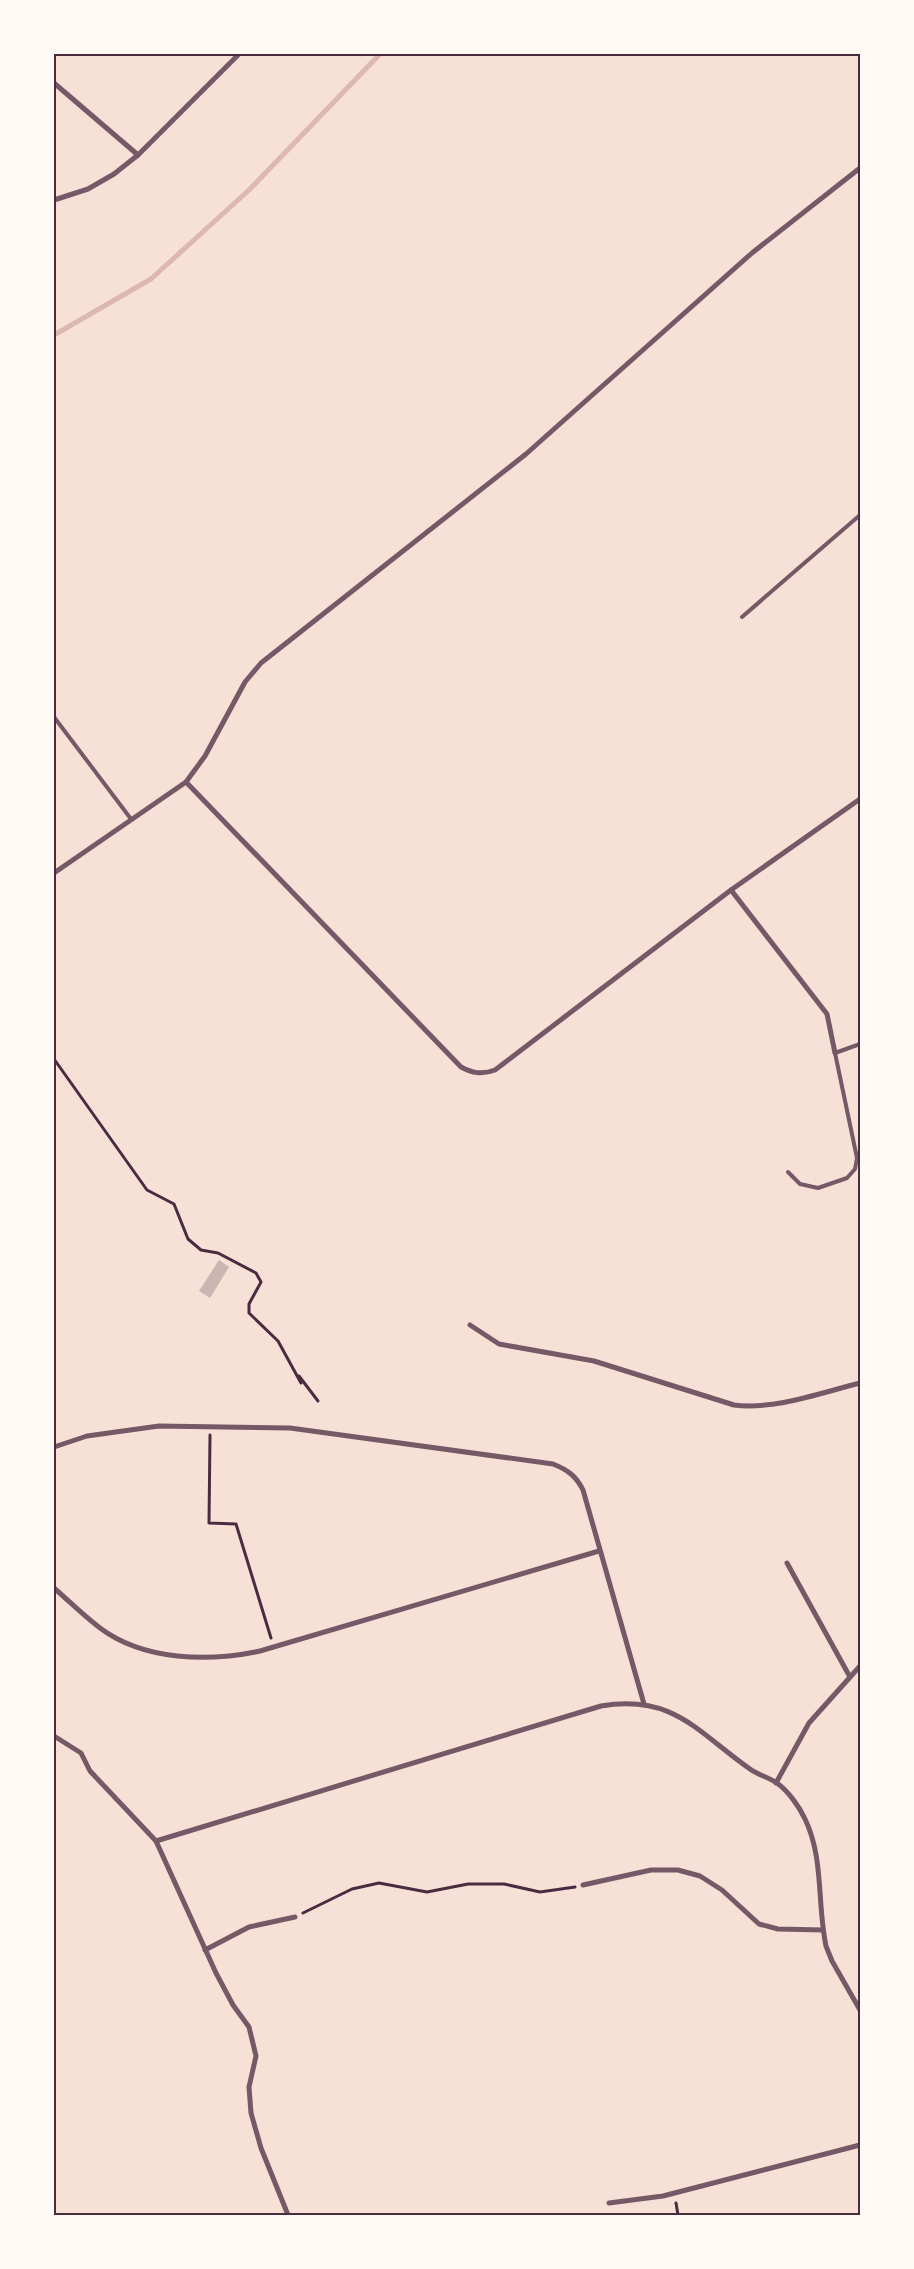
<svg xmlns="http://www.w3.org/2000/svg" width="914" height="2269" viewBox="0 0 914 2269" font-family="'Open Sans',sans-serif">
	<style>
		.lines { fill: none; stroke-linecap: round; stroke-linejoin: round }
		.stream { stroke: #dcb8b0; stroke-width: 5 }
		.building { fill: #ccb4b1 }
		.path { stroke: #4a2c40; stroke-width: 3 }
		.service { stroke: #755966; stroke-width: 4 }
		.minor { stroke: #755966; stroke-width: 5 }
		.neatline { fill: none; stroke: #4a2c40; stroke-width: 2 }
	</style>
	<rect width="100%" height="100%" fill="#f7e1d7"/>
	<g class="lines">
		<path class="stream" d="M54,335L151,279L249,190L380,54"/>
	</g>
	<path class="building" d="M219,1260L229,1267L210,1298L199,1291Z"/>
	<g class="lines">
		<g class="path">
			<path d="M54,1059L147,1190L174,1204L188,1239L201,1250L218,1253L256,1273L261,1282L249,1304V1313L278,1341L301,1383"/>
			<path d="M299,1376L318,1401"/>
			<path d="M210,1435L209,1523L236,1524L271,1638"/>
			<path d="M303,1913L352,1889L379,1883L427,1892L468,1884H504L540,1892L575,1887"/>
			<path d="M676,2203L678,2215"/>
		</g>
		<g class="service">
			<path d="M742,617L860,515"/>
			<path d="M54,717L131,819"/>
			<path d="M788,1172L800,1184L818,1188L847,1178L855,1169L857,1158L835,1053L860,1044"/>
		</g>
		<g class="minor">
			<path d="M54,83L138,155"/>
			<path d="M54,200L88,189L114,174L138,155L239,54"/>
			<path d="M186,782L461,1067C472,1073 482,1075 495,1070L731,890L860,799"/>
			<path d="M54,873L186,782L205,756L245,682L261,663L526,454L752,253L860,168"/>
			<path d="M731,890L827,1014L835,1053"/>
			<path d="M470,1325L499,1344L594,1361L734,1405C775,1410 820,1393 860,1383"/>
			<path d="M54,1447L87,1436L159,1426L290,1428L553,1464C568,1470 576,1476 583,1490L644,1704"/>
			<path d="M787,1563L850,1677"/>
			<path d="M54,1588C69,1601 84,1616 100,1628C144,1661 209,1662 260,1651L599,1551"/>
			<path d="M54,1736L81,1753L90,1771L156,1841L216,1973L233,2005L249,2027L256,2056L249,2087L251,2113L261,2148L288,2215"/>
			<path d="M776,1783L809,1723L860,1666"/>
			<path d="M156,1841L601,1706C674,1694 697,1732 750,1769C758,1775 768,1777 777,1783C788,1791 799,1806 805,1819C824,1858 817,1904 826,1946L832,1961L860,2010"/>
			<path d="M583,1885L651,1870H678L700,1876L722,1890L759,1924L778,1929L823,1930"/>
			<path d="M205,1950L249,1927L295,1917"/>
			<path d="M609,2203L663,2196L860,2145"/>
		</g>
	</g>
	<rect width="914" height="2269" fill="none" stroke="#fffaf5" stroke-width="110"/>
	<rect x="55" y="55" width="804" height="2159" class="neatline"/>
</svg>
